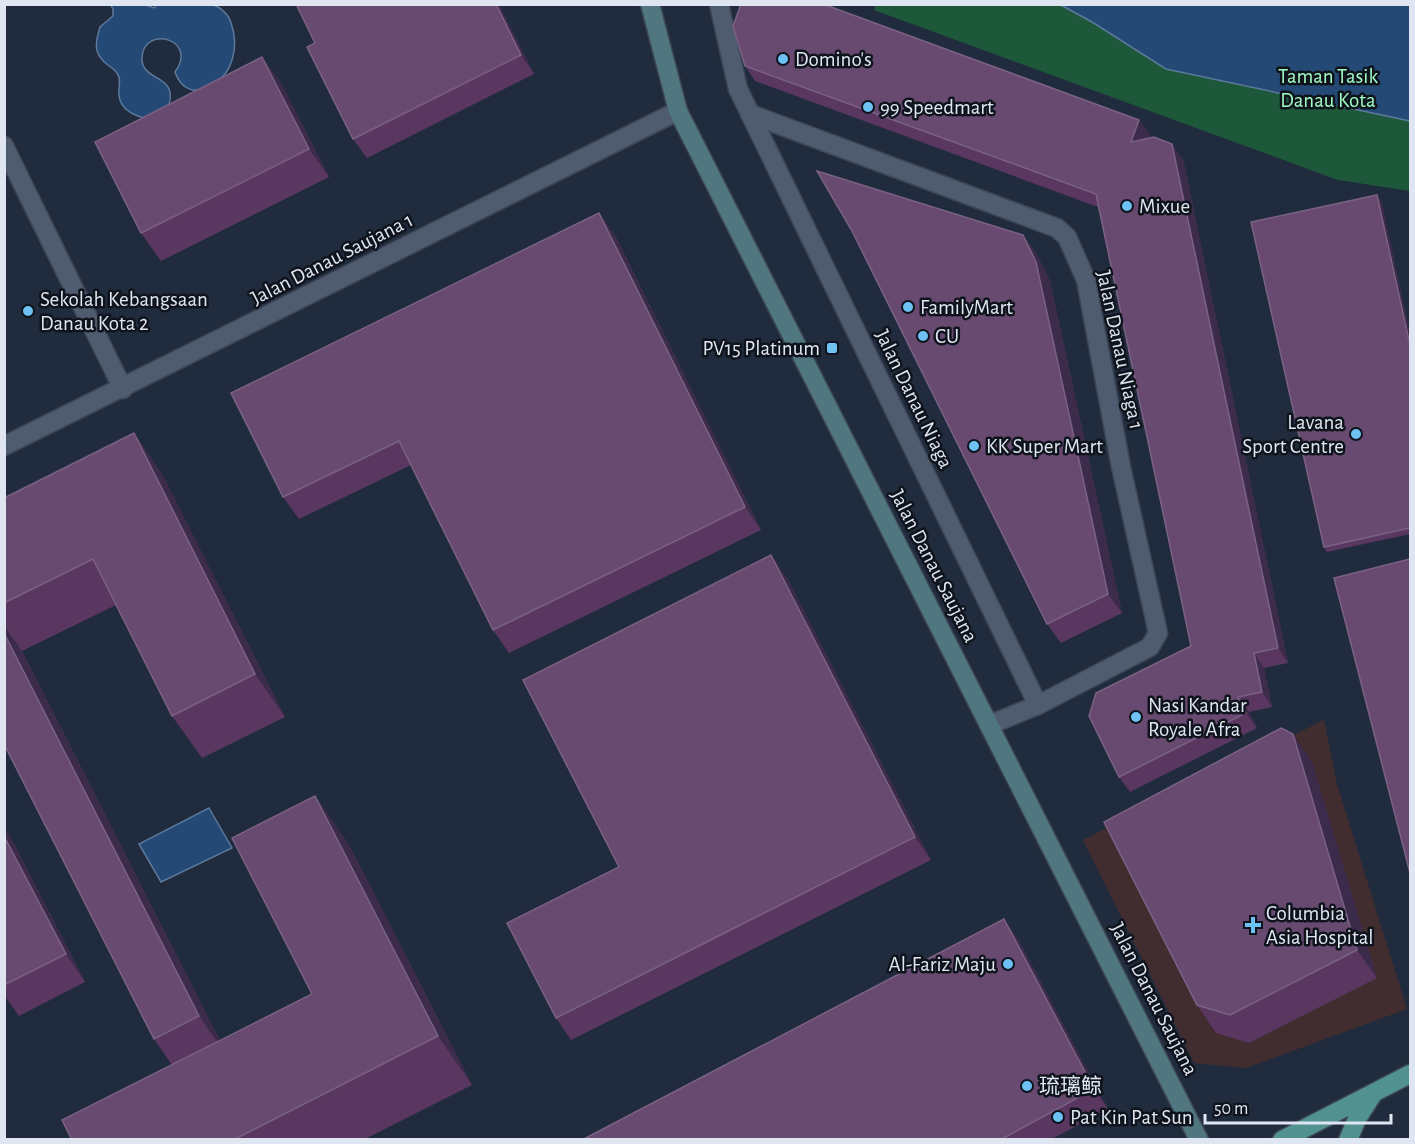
<svg xmlns="http://www.w3.org/2000/svg" width="1415" height="1144" viewBox="0 0 1415 1144" font-family="'Alegreya Sans','Noto Sans SC',sans-serif">
	<style>
		.medical { fill: #412c2f }
		.green { fill: #1e583a }
		.water { fill: #244975; stroke: #5c789a; stroke-width: 1.5 }
		.lines { fill: none; stroke-linecap: round; stroke-linejoin: round }
		.street-casing { stroke: #3d4655; stroke-width: 21 }
		.secondary-casing { stroke: #3d4655; stroke-width: 21 }
		.primary-casing { stroke: #3d4655; stroke-width: 21 }
		.street { stroke: #4f5b6f; stroke-width: 18 }
		.secondary { stroke: #507680; stroke-width: 18 }
		.primary { stroke: #519291; stroke-width: 18 }
		.wall { fill: #5a3760 }
		.shaded-wall { fill: #3d2b4b }
		.building { fill: #684a70; stroke: #7b6284; stroke-width: 1.5 }
		.poi-dot { fill: #6ec2f3; stroke: #0f141c; stroke-width: 2 }
		.labels { text-anchor: middle; dominant-baseline: central; stroke-width: 5; stroke-linejoin: round; paint-order: stroke }
		.poi-label { font-size: 21px; fill: #dfe6f2; stroke: #0f141c; text-anchor: start }
		.park-label { font-size: 21px; fill: #a1fbc5; stroke: #0f141c }
		.street-label { font-size: 21px; fill: #dfe6f2; stroke: #0f141c }
	</style>
	<rect width="100%" height="100%" fill="#202c3d"/>
	<path class="medical" d="M1324,720L1337,784L1407,1009L1246,1068L1194,1063L1083,840Z"/>
	<path class="green" d="M876,4L1410,5V191L1338,180L874,10Z"/>
	<g class="water">
		<path d="M110,4L146,5L154,8L157,5C174,5 195,1 212,5C220,6 229,15 231,23C250,76 190,115 175,72C199,40 145,24 142,57C140,82 178,73 169,105L144,118C130,114 117,107 119,89C119,83 121,80 118,75C116,70 112,68 108,65C93,54 95,43 100,27L113,16V9Z"/>
		<path d="M1061,5H1410V121L1166,69L1092,22Z"/>
		<path d="M209,808L232,848L161,882L139,844Z"/>
	</g>
	<g class="lines">
		<defs>
			<g id="street">
				<path d="M719,4L738,89L1038,705"/>
				<path d="M750,114L1057,228L1067,237L1086,280L1121,467L1158,633L1150,647L1038,705L989,725"/>
				<path d="M4,146L123,389"/>
				<path d="M4,446L678,111"/>
			</g>
			<path id="secondary" d="M650,4L678,111L1199,1140"/>
			<g id="primary">
				<path d="M1282,1140L1410,1074"/>
				<path d="M1348,1140L1357,1119L1373,1094"/>
			</g>
		</defs>
		<use href="#street" class="street-casing"/>
		<use href="#secondary" class="secondary-casing"/>
		<use href="#primary" class="primary-casing"/>
		<use href="#street" class="street"/>
		<use href="#secondary" class="secondary"/>
		<use href="#primary" class="primary"/>
	</g>
	<g class="wall">
		<path d="M499,4L534,74L367,158L353,139Z"/>
		<path d="M262,57L282,85L329,177L161,261L141,233Z"/>
		<path d="M745,66L1139,120L1150,135L1149,138L1183,159L1288,663L1264,668L1272,707L1249,712L1257,728L1130,792L1119,777L1191,646L1098,207L755,81Z"/>
		<path d="M1381,200L1410,334V534L1327,552L1324,547Z"/>
		<path d="M615,235L761,530L509,653L493,630L411,465L299,519L283,497Z"/>
		<path d="M1023,235L1037,255L1050,281L1122,613L1061,643L1047,624Z"/>
		<path d="M134,433L163,476L285,717L202,758L172,716L116,605L22,651L220,1041L312,994L315,796L349,845L472,1085L363,1140H72L172,1065L154,1039L4,744V498Z"/>
		<path d="M787,578L931,860L571,1040L556,1018L619,867Z"/>
		<path d="M1312,762L1377,978L1249,1043L1216,1033L1197,1005Z"/>
		<path d="M4,829L11,838L85,982L19,1016L4,995Z"/>
		<path d="M1018,939L1108,1109L1050,1140H582Z"/>
	</g>
	<g class="shaded-wall">
		<path d="M496,4H499L534,74L521,55Z"/>
		<path d="M262,57L282,85L329,177L309,149Z"/>
		<path d="M1139,120L1150,135L1142,157L1131,142Z"/>
		<path d="M1172,144L1183,159L1288,663L1278,648Z"/>
		<path d="M1377,195L1381,200L1410,334V345Z"/>
		<path d="M599,213L615,235L761,530L745,507Z"/>
		<path d="M1023,235L1037,255L1050,281L1122,613L1108,594Z"/>
		<path d="M134,433L163,476L285,717L255,674Z"/>
		<path d="M771,555L787,578L931,860L915,837Z"/>
		<path d="M4,626L22,651L229,1059L199,1016L4,633Z"/>
		<path d="M1254,653L1264,668L1272,707L1262,692Z"/>
		<path d="M1238,697L1249,712L1257,728L1246,713Z"/>
		<path d="M1293,734L1312,762L1377,978L1357,950Z"/>
		<path d="M315,796L349,845L472,1085L438,1036Z"/>
		<path d="M4,829L11,838L85,982L66,954L4,836Z"/>
		<path d="M1004,919L1018,939L1108,1109L1094,1089Z"/>
	</g>
	<g class="building">
		<path d="M296,4H496L521,55L353,139L307,47L315,43Z"/>
		<path d="M741,4H823L1139,120L1131,142L1154,137L1172,144L1278,648L1254,653L1262,692L1238,697L1246,713L1119,777L1089,716L1096,693L1191,646L1096,194L745,66L733,26Z"/>
		<path d="M262,57L309,149L141,233L95,142Z"/>
		<path d="M817,171L1023,235L1036,262L1108,594L1047,624L852,231Z"/>
		<path d="M1377,195L1410,345V528L1324,547L1251,222Z"/>
		<path d="M599,213L745,507L493,630L399,441L283,497L231,393Z"/>
		<path d="M134,433L255,674L172,716L93,559L4,603V498Z"/>
		<path d="M771,555L915,837L556,1018L507,923L619,867L523,680Z"/>
		<path d="M1410,559V873L1334,578Z"/>
		<path d="M4,633L199,1016L154,1039L4,744Z"/>
		<path d="M1281,728L1293,734L1357,950L1230,1015L1197,1005L1104,822Z"/>
		<path d="M315,796L438,1036L233,1140H72L62,1120L312,994L232,838Z"/>
		<path d="M4,836L66,954L4,985Z"/>
		<path d="M1004,919L1094,1089L1000,1140H582Z"/>
	</g>
	<g class="poi-dot">
		<circle cx="783" cy="59" r="6"/>
		<circle cx="868" cy="107" r="6"/>
		<circle cx="1127" cy="206" r="6"/>
		<circle cx="908" cy="307" r="6"/>
		<circle cx="28" cy="311" r="6"/>
		<circle cx="923" cy="336" r="6"/>
		<rect x="826" y="342" width="12" height="12" rx="3"/>
		<circle cx="1356" cy="434" r="6"/>
		<circle cx="974" cy="446" r="6"/>
		<circle cx="1136" cy="717" r="6"/>
		<path d="M1250 916h6v6h6v6h-6v6h-6v-6h-6v-6h6z"/>
		<circle cx="1008" cy="964" r="6"/>
		<circle cx="1027" cy="1086" r="6"/>
		<circle cx="1058" cy="1117" r="6"/>
	</g>
	<g class="labels">
		<g class="poi-label">
			<text x="795" y="59">Domino's</text>
			<text x="880" y="107">99 Speedmart</text>
			<text x="1139" y="206">Mixue</text>
			<text x="40" y="299">Sekolah Kebangsaan<tspan x="40" dy="24">Danau Kota 2</tspan></text>
			<text x="920" y="307">FamilyMart</text>
			<text x="935" y="336">CU</text>
			<text x="820" y="348" text-anchor="end">PV15 Platinum</text>
			<text x="1344" y="422" text-anchor="end">Lavana<tspan x="1344" dy="24">Sport Centre</tspan></text>
			<text x="986" y="446">KK Super Mart</text>
			<text x="1148" y="705">Nasi Kandar<tspan x="1148" dy="24">Royale Afra</tspan></text>
			<text x="1266" y="913">Columbia<tspan x="1266" dy="24">Asia Hospital</tspan></text>
			<text x="996" y="964" text-anchor="end">Al-Fariz Maju</text>
			<text x="1039" y="1086">琉璃鲸</text>
			<text x="1070" y="1117">Pat Kin Pat Sun</text>
		</g>
		<g class="park-label">
			<text x="1328" y="76">Taman Tasik<tspan x="1328" dy="24">Danau Kota</tspan></text>
		</g>
		<g class="street-label">
			<text transform="translate(332 259) rotate(-27)">Jalan Danau Saujana 1</text>
			<text transform="translate(1120 350) rotate(78)">Jalan Danau Niaga 1</text>
			<text transform="translate(914 399) rotate(64)">Jalan Danau Niaga</text>
			<text transform="translate(934 566) rotate(63)">Jalan Danau Saujana</text>
			<text transform="translate(1154 999) rotate(63)">Jalan Danau Saujana</text>
		</g>
	</g>
	<rect width="1415" height="1144" fill="none" stroke="#dfe6f2" stroke-width="12"/>
	<path d="M1205 1114v9h186v-9" fill="none" stroke="#dfe6f2" stroke-width="3"/>
	<text x="1214" y="1114" font-size="18" fill="#dfe6f2" stroke="#0f141c" stroke-width="4.5" paint-order="stroke">50 m</text>
</svg>
